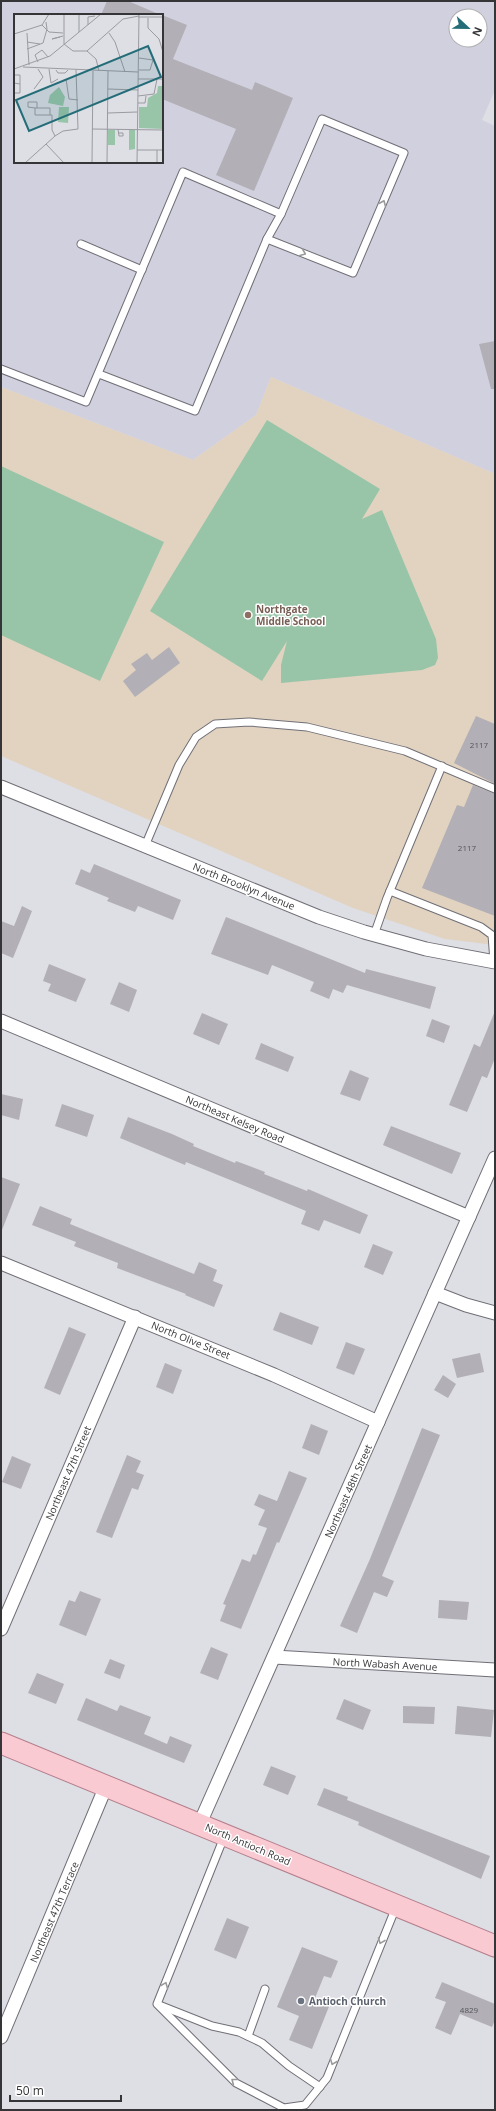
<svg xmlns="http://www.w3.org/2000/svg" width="496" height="2111" viewBox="0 0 496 2111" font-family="'Open Sans',sans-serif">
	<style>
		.built { fill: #d1d0de; fill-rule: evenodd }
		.education { fill: #e1d3c0 }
		.green { fill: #98c5a8 }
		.building { fill: #b2b0b6 }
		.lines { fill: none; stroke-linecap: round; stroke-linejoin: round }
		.service-casing { stroke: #706f76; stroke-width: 9 }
		.minor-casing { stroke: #706f76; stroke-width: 15 }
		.primary-casing { stroke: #b37f8a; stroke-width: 23 }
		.service { stroke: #fff; stroke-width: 7 }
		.minor { stroke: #fff; stroke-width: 13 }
		.primary { stroke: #facad3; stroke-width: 21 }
		.oneway { stroke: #9a9a9c }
		.education-dot { fill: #8d6e63; stroke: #fff; stroke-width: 1.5 }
		.worship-dot { fill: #6b7280; stroke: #fff; stroke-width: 1.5 }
		.labels { text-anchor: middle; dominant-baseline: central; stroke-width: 3; stroke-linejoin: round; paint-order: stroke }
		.number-label { font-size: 8px; fill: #545458 }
		.education-label { font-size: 10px; font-weight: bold; fill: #785e54; stroke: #fff; text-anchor: start }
		.street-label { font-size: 10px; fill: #353538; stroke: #fff }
		.worship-label { font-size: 10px; font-weight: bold; fill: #5b616d; stroke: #fff; text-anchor: start }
		.inset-road { fill: none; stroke: #9a9aa0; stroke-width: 1 }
		.view { fill: #246d78; fill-opacity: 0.15; stroke: #246d78; stroke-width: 2 }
		.inset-edge { fill: none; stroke: #353538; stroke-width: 2 }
	</style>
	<rect width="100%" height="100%" fill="#dedee5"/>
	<path class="built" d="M1,1H495V90L482,120L495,126V474L271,377L256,415L193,460L1,387ZM15,15H162V162H15ZM456,16H480V40H456Z"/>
	<path class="education" d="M271,377L495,474V945L445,939L353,908L1,756V387L193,460L256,415Z"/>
	<g class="green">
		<path d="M267,420L380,489L362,519L382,510L436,639L438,658L435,665L422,670L281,683V665L287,641L262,681L150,611Z"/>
		<path d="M1,466L164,542L100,681L1,635Z"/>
	</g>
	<g class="building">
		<path d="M107,1H128L161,15H101Z"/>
		<path d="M162,15L187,25L173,59L252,90L255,82L293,98L254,191L216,175L236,129L162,99Z"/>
		<path d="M495,341V389H491L479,344Z"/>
		<path d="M169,647L180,663L135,697L123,681L136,670L131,664L147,653L152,660Z"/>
		<path d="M476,716L495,724V784L454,763Z"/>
		<path d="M473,785L495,794V916L422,888L457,805L464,807Z"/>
		<path d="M94,864L181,900L173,920L138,906L135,912L107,901L109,898L75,884L81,869L90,873Z"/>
		<path d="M22,906L32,911L13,958L1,953V921L14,926Z"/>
		<path d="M226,917L365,973L366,969L436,987L430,1009L347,985L343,993L333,989L329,999L310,991L314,982L272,965L268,975L211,954Z"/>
		<path d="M49,964L86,979L76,1002L48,991L51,984L43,981Z"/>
		<path d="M119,982L137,990L129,1012L110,1004Z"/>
		<path d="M495,1011V1058L487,1078L482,1076L467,1112L449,1105L474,1044L480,1047Z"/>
		<path d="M202,1013L228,1024L219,1045L193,1034Z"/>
		<path d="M432,1019L450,1026L444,1043L426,1036Z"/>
		<path d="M261,1043L294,1057L288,1072L255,1059Z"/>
		<path d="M350,1070L369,1078L360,1101L340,1094Z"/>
		<path d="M1,1094L23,1099L19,1120L1,1115Z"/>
		<path d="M62,1104L94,1115L87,1137L55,1126Z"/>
		<path d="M128,1117L172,1134L194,1144L193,1146L235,1163L236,1161L265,1172L264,1174L307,1191L308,1189L368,1215L360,1234L324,1220L319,1231L301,1224L306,1211L186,1162L185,1165L120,1138Z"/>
		<path d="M391,1126L461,1153L452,1174L383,1145Z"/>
		<path d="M1,1177L20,1184L2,1230L1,1229Z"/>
		<path d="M40,1206L72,1219L70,1224L194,1274L199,1262L217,1270L213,1281L223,1285L214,1307L185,1295L186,1294L117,1268L118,1263L74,1246L76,1242L32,1225Z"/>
		<path d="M373,1244L393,1252L383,1275L364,1267Z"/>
		<path d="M280,1312L319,1327L312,1345L273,1330Z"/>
		<path d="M69,1327L86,1334L60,1395L44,1388Z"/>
		<path d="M346,1342L365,1349L354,1375L336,1368Z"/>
		<path d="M480,1353L484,1372L457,1378L452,1359Z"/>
		<path d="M165,1363L182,1370L173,1394L156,1387Z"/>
		<path d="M443,1375L456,1384L448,1398L434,1390Z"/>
		<path d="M311,1424L328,1431L319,1455L302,1448Z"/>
		<path d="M422,1428L440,1435L382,1576L394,1581L387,1597L374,1592L357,1633L340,1626L370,1559Z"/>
		<path d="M127,1455L141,1461L136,1472L144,1475L138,1490L132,1488L112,1538L96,1532Z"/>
		<path d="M12,1456L31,1464L21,1489L2,1482Z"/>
		<path d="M289,1471L307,1478L279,1543L277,1542L241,1629L220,1621L226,1605L223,1604L242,1559L250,1562L253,1554L256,1555L267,1528L258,1525L265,1510L254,1505L259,1494L277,1501Z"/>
		<path d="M80,1591L101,1599L86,1636L59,1625L69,1600L75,1602Z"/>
		<path d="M439,1600L469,1602L467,1620L438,1618Z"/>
		<path d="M211,1647L228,1654L218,1680L200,1673Z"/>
		<path d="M110,1659L125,1665L120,1679L104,1673Z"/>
		<path d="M37,1673L64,1684L56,1704L28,1693Z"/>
		<path d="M86,1698L117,1711L120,1705L151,1717L144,1734L167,1744L170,1736L192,1745L184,1763L77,1720Z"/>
		<path d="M344,1699L371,1710L363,1730L336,1719Z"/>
		<path d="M403,1706L435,1707L434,1724L403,1723Z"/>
		<path d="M457,1706L494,1710L491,1737L455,1734Z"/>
		<path d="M271,1766L296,1776L288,1795L263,1785Z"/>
		<path d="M324,1788L348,1797L347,1800L490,1856L481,1879L358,1825L359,1822L317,1805Z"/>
		<path d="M227,1918L249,1927L236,1959L214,1950Z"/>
		<path d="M302,1947L338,1961L331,1978L324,1976L315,1998L330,2004L312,2049L289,2040L299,2016L277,2007Z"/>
		<path d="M442,1982L495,2004V2020L492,2027L460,2014L451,2035L435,2028L446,2002L435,1998Z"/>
	</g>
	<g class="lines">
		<defs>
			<g id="service">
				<path d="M267,239L353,273L404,153L322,119L281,214"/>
				<path d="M81,244L142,270"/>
				<path d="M1,369L86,402L183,172L281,214L267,239L195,411L99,374"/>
				<path d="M145,846L179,765L196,737L215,724L249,722L307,727L405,751L495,789"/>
				<path d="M390,891L481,927L492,935L494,962"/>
				<path d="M374,935L387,898L442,766"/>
				<path d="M224,1837L157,2004L236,2083L284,2108L305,2105L327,2078L396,1907"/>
				<path d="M159,2005L212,2026L239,2032L262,2043L289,2066L320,2087"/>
				<path d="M248,2036L265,1989"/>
			</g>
			<g id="minor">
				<path d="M1,787L319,917L364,932L426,949L495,962"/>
				<path d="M1,1021L469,1217"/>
				<path d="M1,1263L274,1375L378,1422"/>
				<path d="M435,1293L466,1305L495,1313"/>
				<path d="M1,1629L135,1317"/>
				<path d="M274,1657L495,1670"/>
				<path d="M200,1823L495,1158"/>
				<path d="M1,2037L106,1786"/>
			</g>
			<path id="primary" d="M1,1743L495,1946"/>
		</defs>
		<use href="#service" class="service-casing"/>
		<use href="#minor" class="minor-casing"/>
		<use href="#primary" class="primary-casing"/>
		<use href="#service" class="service"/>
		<use href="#minor" class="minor"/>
		<use href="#primary" class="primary"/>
	</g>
	<defs><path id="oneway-chevron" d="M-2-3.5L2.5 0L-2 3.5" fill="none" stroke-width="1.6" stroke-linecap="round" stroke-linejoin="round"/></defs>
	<g class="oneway">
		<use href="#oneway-chevron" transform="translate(383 203) rotate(-67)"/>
		<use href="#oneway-chevron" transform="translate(303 253) rotate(22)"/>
		<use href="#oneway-chevron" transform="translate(381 1941) rotate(112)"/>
		<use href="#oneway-chevron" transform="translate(165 1985) rotate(-68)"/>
		<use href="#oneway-chevron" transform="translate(333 2062) rotate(112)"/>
		<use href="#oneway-chevron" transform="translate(234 2081) rotate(-142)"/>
	</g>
	<circle class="education-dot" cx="248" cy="615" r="4"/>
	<circle class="worship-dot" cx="301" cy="2001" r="4"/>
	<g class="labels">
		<g class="number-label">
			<text x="479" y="744">2117</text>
			<text x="467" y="847">2117</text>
			<text x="469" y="2009">4829</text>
		</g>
		<g class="education-label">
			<text x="256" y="609">Northgate<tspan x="256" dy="12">Middle School</tspan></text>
		</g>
		<g class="street-label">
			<text transform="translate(244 886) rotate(22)">North Brooklyn Avenue</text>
			<text transform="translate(235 1119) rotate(23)">Northeast Kelsey Road</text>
			<text transform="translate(191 1340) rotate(22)">North Olive Street</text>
			<text transform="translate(68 1473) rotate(-67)">Northeast 47th Street</text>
			<text transform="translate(348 1491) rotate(-66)">Northeast 48th Street</text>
			<text transform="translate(385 1664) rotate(3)">North Wabash Avenue</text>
			<text transform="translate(248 1844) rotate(23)">North Antioch Road</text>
			<text transform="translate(54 1912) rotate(-67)">Northeast 47th Terrace</text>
		</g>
		<g class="worship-label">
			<text x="309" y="2001">Antioch Church</text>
		</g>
	</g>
	<g transform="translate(14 14)">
		<rect width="149" height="149" fill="#dedee5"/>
		<path d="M144,72H149V115L125,114V93H133L134,84L143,79ZM45,73L51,83L49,92L34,89L36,81ZM45,93H55L54,109L44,108ZM94,116H101V131H94ZM115,116H121V135L115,136Z" fill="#98c5a8"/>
		<path class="inset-road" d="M50,0V30L59,37H73L82,45L85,57M65,0V18M124,3H149M134,4V14L145,25L149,38M28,11L35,18L49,19M74,11V3L81,2M13,19L15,51M95,19L101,28L111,58M0,20L28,11L35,0M46,23L38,25L49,22M13,28L26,30M13,35L29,29L33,15L32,8M73,37L109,5L125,2M24,48L21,41L28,36L34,43M9,53L124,58M0,55L36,42L87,0M35,55L37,69L44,65M42,56L44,59H51L54,56M125,56H136L139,46L125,44M0,61H6V70L0,69M52,65L55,85L64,86M124,65H149M20,75L29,63L24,55M94,75L124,76M0,79H6V70M124,82L140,80L143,65M124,89H131L132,82M21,94L14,93V88H23V94M94,99L123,98M36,101V94H21V101H38V116L41,122M78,115L149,116M104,115L105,122H109V119H104M32,130L50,149M123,136H149M143,136V149M11,149L41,122L49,117L64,115L62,56M78,149L79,57M93,149L94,57M123,149L125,0"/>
		<path class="view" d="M134,32L147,63L15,117L2,86Z"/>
		<rect width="149" height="149" class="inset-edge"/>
	</g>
	<rect width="496" height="2111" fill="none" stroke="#353538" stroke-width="4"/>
	<g transform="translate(468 28) rotate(112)"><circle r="19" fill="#ffffff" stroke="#aeaeaf"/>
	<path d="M0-3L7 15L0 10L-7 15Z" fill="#246d78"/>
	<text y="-6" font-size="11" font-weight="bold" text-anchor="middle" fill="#353538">N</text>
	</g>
	<path d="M10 2095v6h111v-6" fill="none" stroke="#353538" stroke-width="2"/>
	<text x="16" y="2095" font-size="12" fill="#353538" stroke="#ffffff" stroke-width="3" paint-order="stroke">50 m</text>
</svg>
